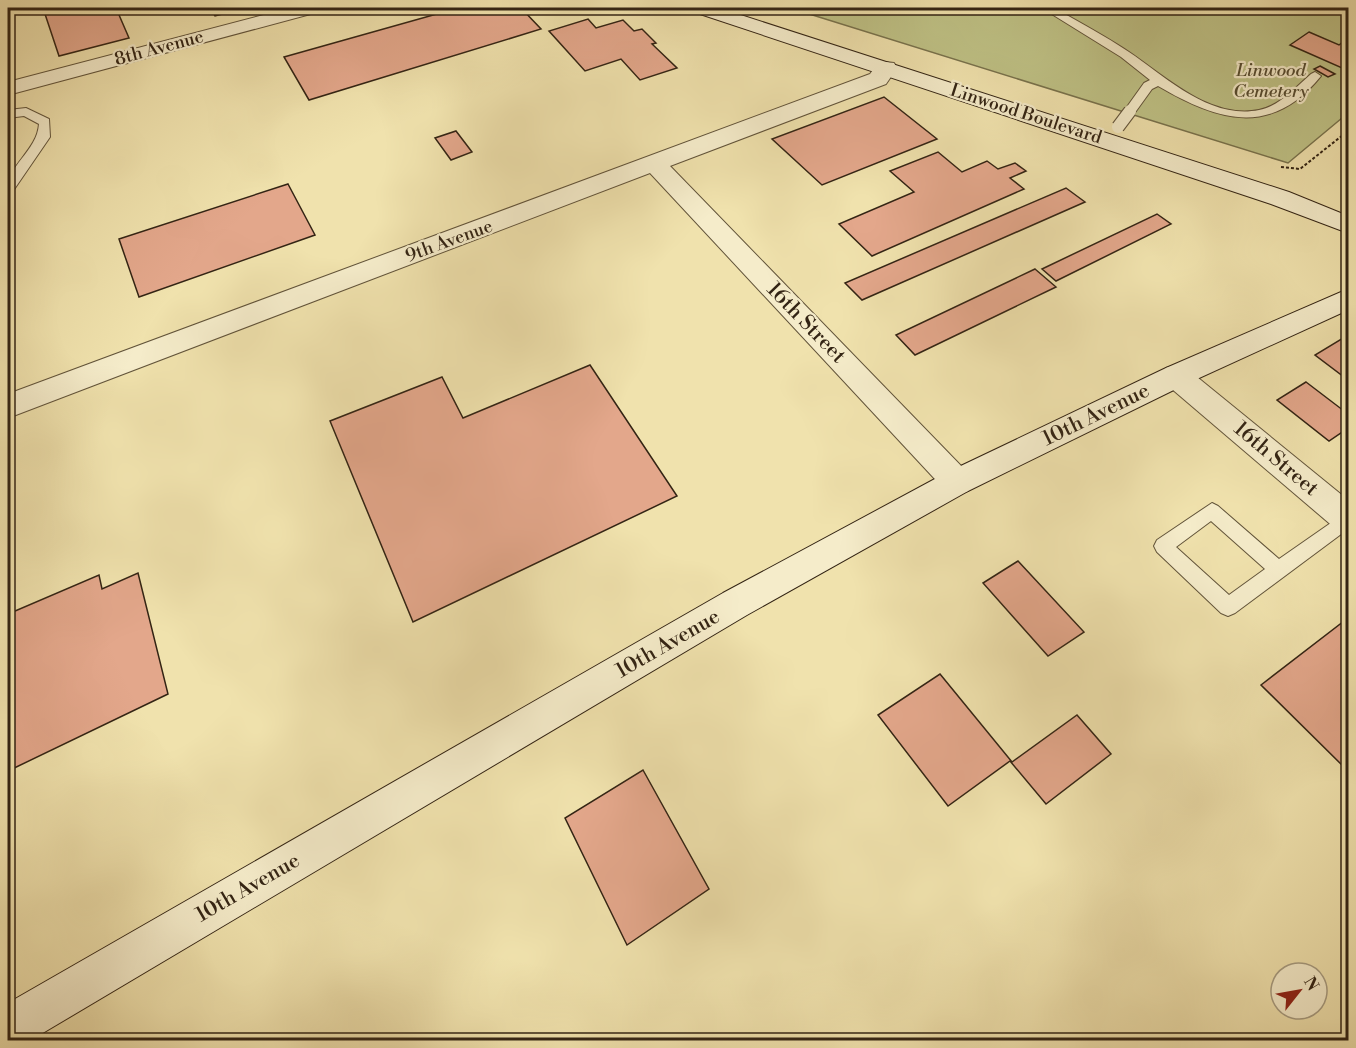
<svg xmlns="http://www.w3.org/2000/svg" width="1356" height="1048" viewBox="0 0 1356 1048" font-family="'Libre Bodoni',serif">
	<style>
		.green { fill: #bfc286; stroke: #79734d; stroke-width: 1.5 }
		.building { fill: #e3a78b; stroke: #332414; stroke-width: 1.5 }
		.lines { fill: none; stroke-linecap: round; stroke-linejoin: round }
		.lane-casing { stroke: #62543a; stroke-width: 2 }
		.street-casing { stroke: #62543a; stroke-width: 2 }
		.secondary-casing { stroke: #332414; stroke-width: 2 }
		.path { stroke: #332414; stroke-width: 2; stroke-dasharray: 3 2; stroke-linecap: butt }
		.lane { fill: #f5ecca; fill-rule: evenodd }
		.street { fill: #f5ecca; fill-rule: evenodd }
		.secondary { fill: #f5ecca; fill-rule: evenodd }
		.lane-bridge-casing { stroke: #62543a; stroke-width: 14; stroke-linecap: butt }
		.lane-bridge { stroke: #f5ecca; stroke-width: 12 }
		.labels { text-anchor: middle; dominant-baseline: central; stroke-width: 4.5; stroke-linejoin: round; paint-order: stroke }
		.far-street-label { font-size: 18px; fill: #332414; stroke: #f5ecca }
		.far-park-label { font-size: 18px; font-style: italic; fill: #564c30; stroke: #f5ecca }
		.street-label { font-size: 21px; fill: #332414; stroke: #f5ecca }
	</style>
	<rect width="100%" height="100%" fill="#f0e2ad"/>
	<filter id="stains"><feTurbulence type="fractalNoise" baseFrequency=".00333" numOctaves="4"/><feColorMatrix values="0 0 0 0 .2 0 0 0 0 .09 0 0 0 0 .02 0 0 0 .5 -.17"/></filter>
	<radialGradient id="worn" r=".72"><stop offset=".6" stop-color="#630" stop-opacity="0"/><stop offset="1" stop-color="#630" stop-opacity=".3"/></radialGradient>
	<path class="green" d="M790,8H1348V113L1288,163Z"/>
	<g class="building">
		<path d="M43,8H116L129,38L59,56Z"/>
		<path d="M210,8H247L215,16Z"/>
		<path d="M458,8H521L541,29L309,100L284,57Z"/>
		<path d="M588,19L596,28L623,20L634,31L642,29L656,43L652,44L677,68L640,80L621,59L585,71L549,31Z"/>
		<path d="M1309,32L1339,45L1348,38V64L1342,68L1290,45Z"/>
		<path d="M1320,66L1335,74L1328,77L1314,69Z"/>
		<path d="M884,97L937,139L822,185L772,139Z"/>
		<path d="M456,131L472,152L451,160L435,138Z"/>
		<path d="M938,152L962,172L987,161L998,169L1015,163L1026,171L1010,178L1024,189L872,256L839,224L914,192L890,171Z"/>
		<path d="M288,184L315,235L139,297L119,239Z"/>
		<path d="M1066,188L1085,202L862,300L845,283Z"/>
		<path d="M1157,214L1171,224L1056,281L1042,269Z"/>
		<path d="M1035,269L1056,287L915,355L896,335Z"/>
		<path d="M1348,335V380L1315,355Z"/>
		<path d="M590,365L677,496L413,622L330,421L442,377L463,418Z"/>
		<path d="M1306,382L1348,414V428L1329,441L1277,400Z"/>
		<path d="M1018,561L1084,632L1048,656L983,583Z"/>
		<path d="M138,573L168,694L8,771V614L99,575L102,589Z"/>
		<path d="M1348,618V771L1261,685Z"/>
		<path d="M940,674L1012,762L1077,715L1111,754L1046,804L1010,761L948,806L878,715Z"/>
		<path d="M643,770L709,889L627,945L565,818Z"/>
	</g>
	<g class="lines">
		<defs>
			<g id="lane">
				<path d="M1042,8H1054C1079,22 1105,36 1129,52C1166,77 1210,120 1259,110C1280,106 1296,87 1311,74L1315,72L1321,76C1271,138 1218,121 1158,86L1152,89L1134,114L1130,115L1124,111L1144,83L1150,80L1121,57Z"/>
				<path d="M26,108L49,119L50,137L13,191L8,192C5,166 37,152 39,124L24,116L8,118V110Z"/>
				<path d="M1212,503L1218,506L1279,559L1348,511V529L1235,613L1228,616L1221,613L1157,552L1154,546L1157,540ZM1211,521L1265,569L1229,595L1176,547Z"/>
			</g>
			<g id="street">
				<path d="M290,8H321L318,12L8,95V82Z"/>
				<path d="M886,62L894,63L897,68L886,84L670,166L968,473L973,482L968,491L957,495L946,491L650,173L8,418V394L870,74L878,63Z"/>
				<path d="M1176,365L1186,368L1348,500V533L1336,529L1166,384L1161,376L1166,368Z"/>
			</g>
			<g id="secondary">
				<path d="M691,8H719L1289,192L1348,216V233L1271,204L694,12Z"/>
				<path d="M1348,289V310L1186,384L968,491L747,615L31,1040H8V1003L723,593L946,473L1166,368Z"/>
			</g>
		</defs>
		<use href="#lane" class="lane-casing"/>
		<use href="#street" class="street-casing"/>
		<use href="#secondary" class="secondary-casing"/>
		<path class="path" d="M1281,167L1300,169L1348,131"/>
		<use href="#lane" class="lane"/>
		<use href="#street" class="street"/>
		<use href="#secondary" class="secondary"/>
		<defs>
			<path id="lane-bridge" d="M1118,127L1130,111"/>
		</defs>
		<use href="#lane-bridge" class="lane-bridge-casing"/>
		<use href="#lane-bridge" class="lane-bridge"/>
	</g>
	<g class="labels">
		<g class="far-street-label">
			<text transform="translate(159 48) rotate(-15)">8th Avenue</text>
			<text transform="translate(1026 114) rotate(18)">Linwood Boulevard</text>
			<text transform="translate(449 241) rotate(-20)">9th Avenue</text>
		</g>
		<g class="far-park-label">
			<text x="1271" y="70">Linwood<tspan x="1271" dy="21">Cemetery</tspan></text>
		</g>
		<g class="street-label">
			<text transform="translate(806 323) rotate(46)">16th Street</text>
			<text transform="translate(1096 415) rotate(-26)">10th Avenue</text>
			<text transform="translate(1276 459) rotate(40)">16th Street</text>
			<text transform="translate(668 644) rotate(-30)">10th Avenue</text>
			<text transform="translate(248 888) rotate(-30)">10th Avenue</text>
		</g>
	</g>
	<rect width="1356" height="1048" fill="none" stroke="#f0e2ad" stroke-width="30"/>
	<rect x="9" y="9" width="1338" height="1030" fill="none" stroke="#332414" stroke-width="3"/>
	<rect x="15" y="15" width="1326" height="1018" fill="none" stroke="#332414" stroke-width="1.5"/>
	<g transform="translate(1299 991) rotate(59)"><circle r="28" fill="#f5ecca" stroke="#a79c81" stroke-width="1.5"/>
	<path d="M0-4.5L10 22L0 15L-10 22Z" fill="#8f2418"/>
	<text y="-9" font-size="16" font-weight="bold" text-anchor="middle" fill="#332414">N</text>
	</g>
	<rect width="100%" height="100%" filter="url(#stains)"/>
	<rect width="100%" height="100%" fill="url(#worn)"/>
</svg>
